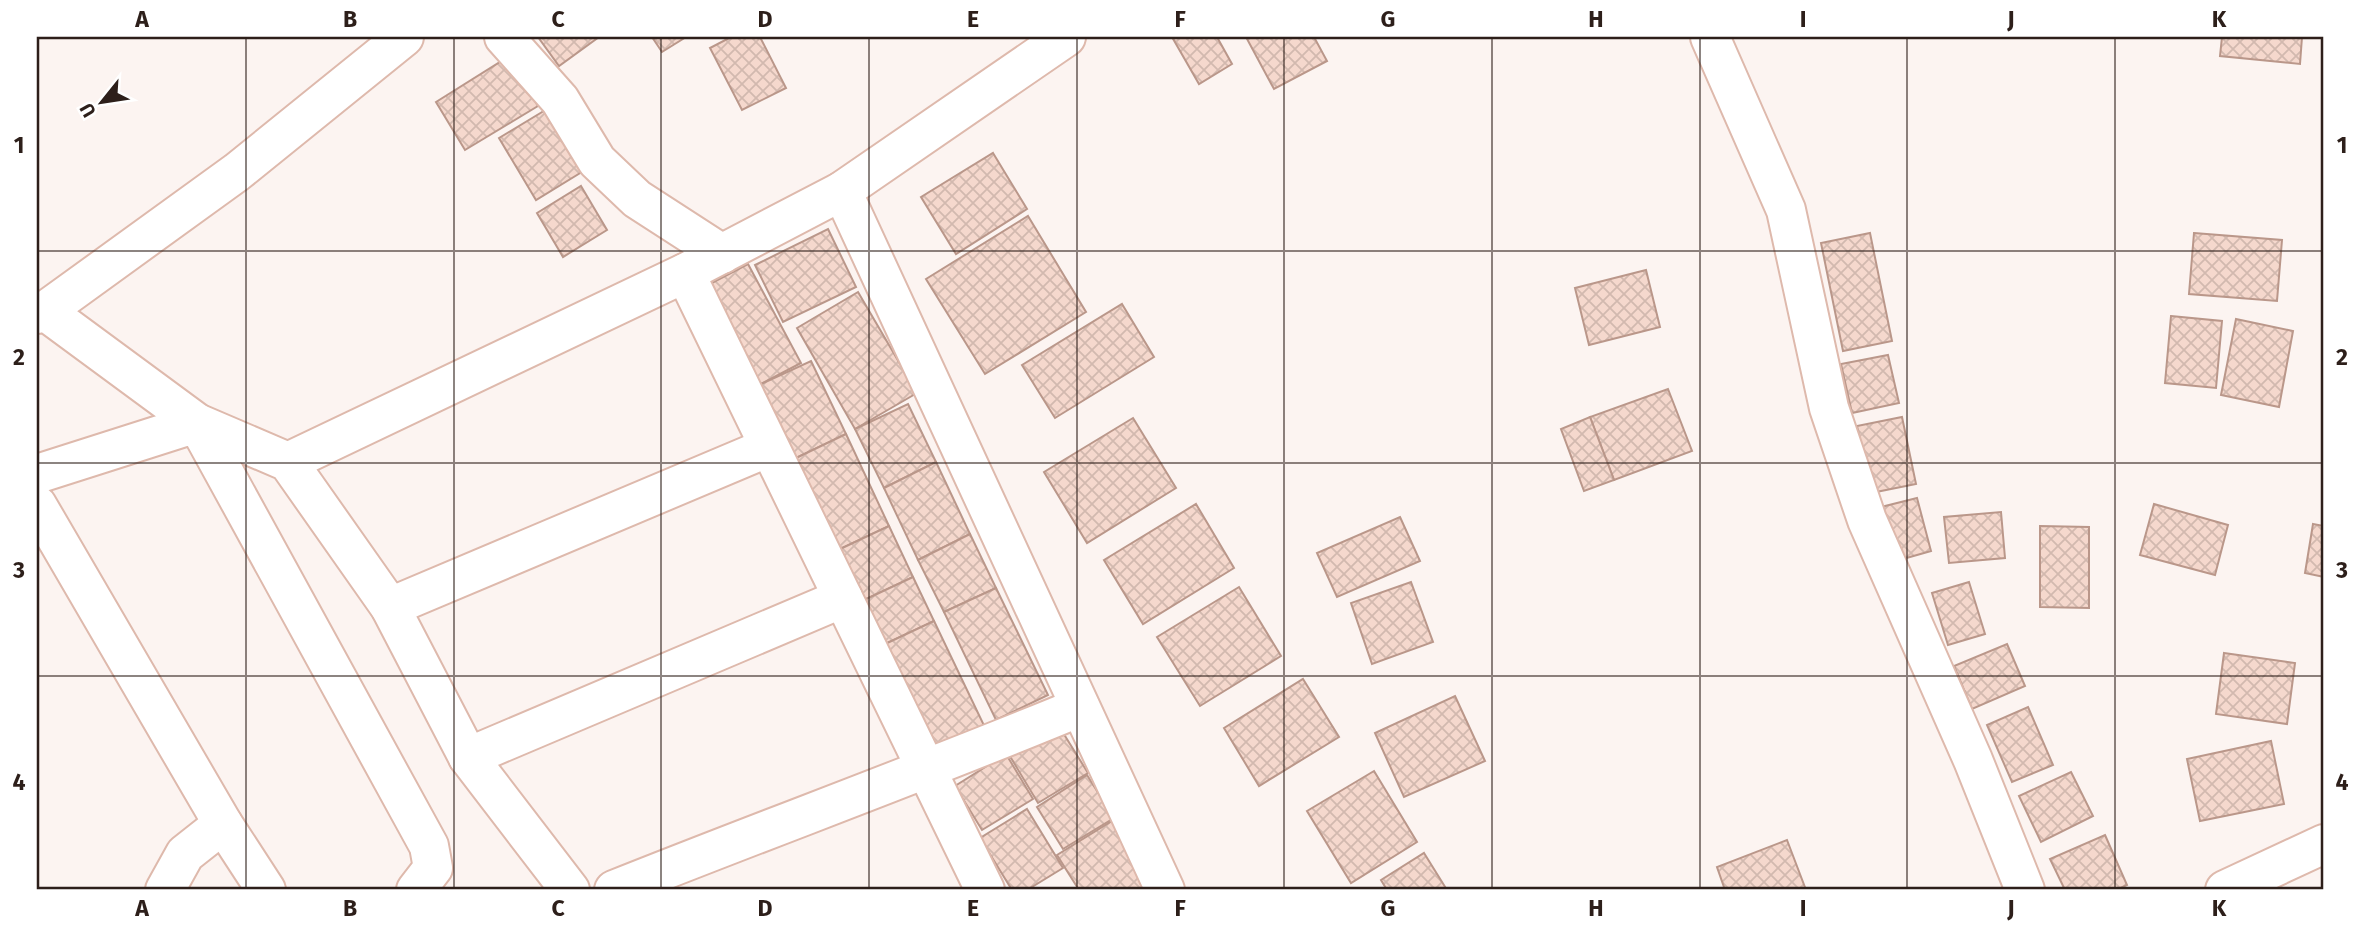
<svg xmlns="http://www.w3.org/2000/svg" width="2361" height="927" viewBox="0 0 2361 927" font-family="'Fira Sans',sans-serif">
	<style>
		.building { fill: url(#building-cross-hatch); stroke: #ba978a; stroke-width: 2 }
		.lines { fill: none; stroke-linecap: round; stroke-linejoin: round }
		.minor-casing { stroke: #deb9ac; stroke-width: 42 }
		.minor { stroke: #fff; stroke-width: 38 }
		.grid { fill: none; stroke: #2d1f1a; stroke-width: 2; stroke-opacity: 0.55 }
		.neatline { fill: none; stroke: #2d1f1a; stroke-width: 2.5 }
		.grid-label { font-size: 23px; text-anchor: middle; font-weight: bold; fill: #2d1f1a }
	</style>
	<defs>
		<pattern id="building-cross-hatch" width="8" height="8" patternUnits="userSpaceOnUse" patternTransform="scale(1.75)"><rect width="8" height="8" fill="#f5d8cd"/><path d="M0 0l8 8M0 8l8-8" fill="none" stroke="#d2b9af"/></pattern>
	</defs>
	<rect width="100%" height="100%" fill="#fcf4f1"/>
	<g class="building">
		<path d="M538,37H599L559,66Z"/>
		<path d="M652,37H686L662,52Z"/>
		<path d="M731,37H760L786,88L742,110L710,48Z"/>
		<path d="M1172,37H1217L1232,64L1199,84Z"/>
		<path d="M1246,37H1314L1327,61L1274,89Z"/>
		<path d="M2222,37H2302L2300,64L2220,56Z"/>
		<path d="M508,57L538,106L465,150L436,102Z"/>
		<path d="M552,106L590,167L536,200L499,138Z"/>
		<path d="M993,153L1027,209L956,254L921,197Z"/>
		<path d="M581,186L607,230L563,257L537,213Z"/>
		<path d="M1028,216L1086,312L985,374L926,279Z"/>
		<path d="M828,229L856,287L783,322L755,265Z"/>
		<path d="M1870,233L1892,341L1843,351L1821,243Z"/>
		<path d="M2194,233L2282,240L2277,301L2189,294Z"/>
		<path d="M748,264L801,363L759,385L706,286Z"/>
		<path d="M1646,270L1660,327L1589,345L1575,288Z"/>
		<path d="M858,292L917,393L855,429L797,328Z"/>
		<path d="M1122,304L1154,357L1055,418L1022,365Z"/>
		<path d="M2171,316L2222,321L2216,388L2165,383Z"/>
		<path d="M2236,319L2293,331L2279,407L2221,395Z"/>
		<path d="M1888,355L1899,403L1852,413L1841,364Z"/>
		<path d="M811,361L846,434L794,459L759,385Z"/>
		<path d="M1668,389L1692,451L1614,480L1590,417Z"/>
		<path d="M908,404L936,462L884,488L855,429Z"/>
		<path d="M1590,417L1614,480L1584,491L1561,429Z"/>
		<path d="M1902,417L1916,484L1871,493L1857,426Z"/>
		<path d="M1133,418L1176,488L1087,543L1044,472Z"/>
		<path d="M846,434L889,526L838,550L794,459Z"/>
		<path d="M936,462L970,534L918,560L884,488Z"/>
		<path d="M1917,498L1931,551L1896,561L1881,507Z"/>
		<path d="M1196,504L1234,568L1143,624L1104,560Z"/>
		<path d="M2154,504L2228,525L2215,575L2140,555Z"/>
		<path d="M2001,512L2005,558L1949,563L1944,517Z"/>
		<path d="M1400,517L1420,561L1337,597L1317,553Z"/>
		<path d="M2313,524L2324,526V577L2305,573Z"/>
		<path d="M889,526L913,577L862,601L838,550Z"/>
		<path d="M2040,526L2089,527V608L2040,607Z"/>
		<path d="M970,534L996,588L944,612L918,560Z"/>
		<path d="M913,577L934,621L883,645L862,601Z"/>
		<path d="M1411,582L1433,642L1372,664L1351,603Z"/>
		<path d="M1969,582L1985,634L1948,645L1932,593Z"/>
		<path d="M1239,587L1281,656L1200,706L1157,637Z"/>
		<path d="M996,588L1048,695L996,720L944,612Z"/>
		<path d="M934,621L990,738L938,763L883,645Z"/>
		<path d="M2007,644L2025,686L1972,709L1954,666Z"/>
		<path d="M2224,653L2295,663L2287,724L2216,714Z"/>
		<path d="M1303,679L1339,737L1259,786L1224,728Z"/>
		<path d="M1455,696L1485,761L1404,797L1375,733Z"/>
		<path d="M2028,707L2053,765L2012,782L1987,725Z"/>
		<path d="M1057,723L1088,773L1038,803L1008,753Z"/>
		<path d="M2271,741L2284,804L2200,821L2187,759Z"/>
		<path d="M1006,754L1033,799L982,830L955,786Z"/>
		<path d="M1374,771L1417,842L1351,883L1307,811Z"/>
		<path d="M2071,772L2093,816L2041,842L2019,796Z"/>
		<path d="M1087,775L1114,818L1063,849L1037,807Z"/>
		<path d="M1027,809L1063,868L1027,890H1012L980,838Z"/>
		<path d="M1112,821L1152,888L1148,890H1079L1057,855Z"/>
		<path d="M2105,835L2127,885L2116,890H2065L2050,859Z"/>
		<path d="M1787,840L1806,890H1725L1717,867Z"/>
		<path d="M1424,853L1447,890H1387L1381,880Z"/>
	</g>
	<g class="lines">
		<defs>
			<g id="minor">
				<path d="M504,37L560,100L597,161L637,199L722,254"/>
				<path d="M1710,37L1786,210L1829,408L1867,520L1973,760L2025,890"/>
				<path d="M842,191L1066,37"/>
				<path d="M45,311L197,423L288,462L390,607L468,757L570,890"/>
				<path d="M37,314L45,311L237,172L404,37"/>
				<path d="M288,462L685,273"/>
				<path d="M37,474L197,423L429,846L433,868L416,890"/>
				<path d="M37,505L223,824L266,890"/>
				<path d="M390,607L769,447"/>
				<path d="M468,757L843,598"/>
				<path d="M165,890L185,854L223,824"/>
				<path d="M614,890C769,828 926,771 1080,707"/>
				<path d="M985,890L685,273L842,191L1165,890"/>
				<path d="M2225,890L2324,844"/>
			</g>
		</defs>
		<use href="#minor" class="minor-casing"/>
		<use href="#minor" class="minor"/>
	</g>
	<path class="grid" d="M246,37V890M454,37V890M661,37V890M869,37V890M1077,37V890M1284,37V890M1492,37V890M1700,37V890M1907,37V890M2115,37V890M37,251H2324M37,463H2324M37,676H2324"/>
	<rect width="2361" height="927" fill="none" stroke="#ffffff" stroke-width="77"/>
	<g transform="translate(102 102) rotate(240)" stroke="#ffffff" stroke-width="5" paint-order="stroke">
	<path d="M0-5L12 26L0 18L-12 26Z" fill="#2d1f1a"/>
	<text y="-10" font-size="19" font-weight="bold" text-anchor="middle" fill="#2d1f1a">U</text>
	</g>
	<rect x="38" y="38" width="2284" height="850" class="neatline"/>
	<g class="grid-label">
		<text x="142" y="27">A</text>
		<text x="350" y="27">B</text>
		<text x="558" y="27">C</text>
		<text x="765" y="27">D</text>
		<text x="973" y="27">E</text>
		<text x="1180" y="27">F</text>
		<text x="1388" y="27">G</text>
		<text x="1596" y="27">H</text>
		<text x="1803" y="27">I</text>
		<text x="2011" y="27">J</text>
		<text x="2219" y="27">K</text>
		<text x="19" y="153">1</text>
		<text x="2342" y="153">1</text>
		<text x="19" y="365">2</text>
		<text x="2342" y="365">2</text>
		<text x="19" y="578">3</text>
		<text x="2342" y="578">3</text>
		<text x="19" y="790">4</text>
		<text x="2342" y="790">4</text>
		<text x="142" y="916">A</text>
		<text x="350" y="916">B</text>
		<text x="558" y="916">C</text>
		<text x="765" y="916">D</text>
		<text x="973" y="916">E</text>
		<text x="1180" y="916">F</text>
		<text x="1388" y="916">G</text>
		<text x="1596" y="916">H</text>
		<text x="1803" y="916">I</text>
		<text x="2011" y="916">J</text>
		<text x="2219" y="916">K</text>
	</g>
</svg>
